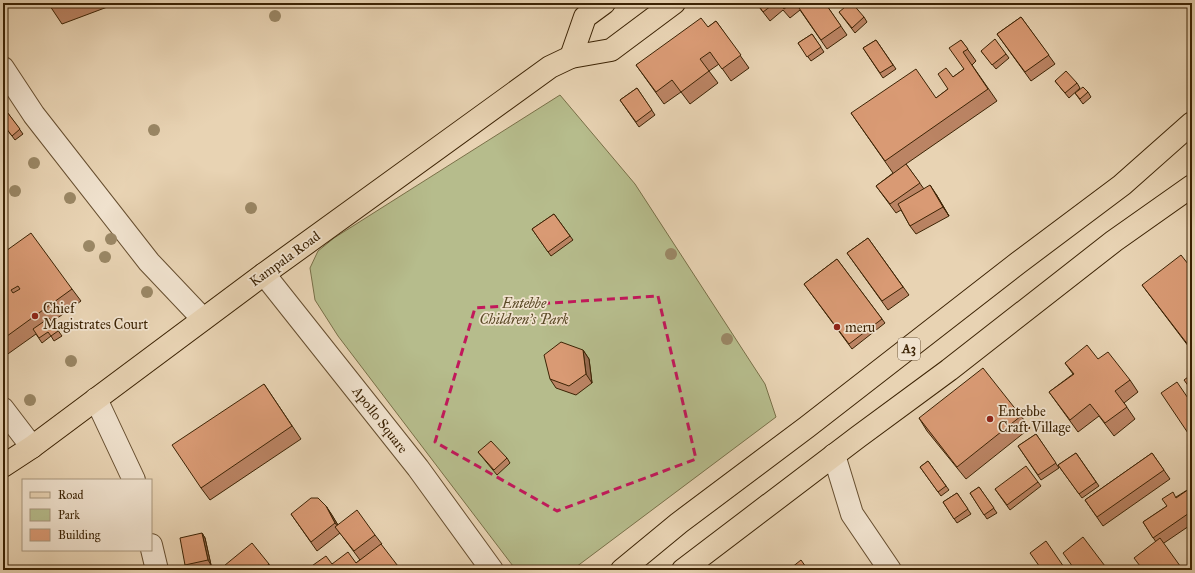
<svg xmlns="http://www.w3.org/2000/svg" width="1195" height="573" viewBox="0 0 1195 573" font-family="'IM FELL Great Primer',serif">
	<style>
		.green { fill: #b6bc8c; stroke: #797048 }
		.lines { fill: none; stroke-linecap: round; stroke-linejoin: round }
		.minor-casing { stroke: #674f30; stroke-width: 24 }
		.major-casing { stroke: #3c2304; stroke-width: 24 }
		.highway-casing { stroke: #3c2304; stroke-width: 24 }
		.minor { stroke: #f0e2ce; stroke-width: 22 }
		.major { stroke: #e8d3b3; stroke-width: 22 }
		.highway { stroke: #e8d3b3; stroke-width: 22 }
		.tree { fill: #9a8765 }
		.wall { fill: #bb8464; stroke: #3c2304 }
		.shaded-wall { fill: #986c51; stroke: #3c2304 }
		.building { fill: #d99a74; stroke: #3c2304; fill-rule: evenodd }
		.marked { fill: none; stroke: #c2185b; stroke-width: 3; stroke-dasharray: 8 5; stroke-linejoin: round }
		.poi-dot { fill: #8f2418; stroke: #f0e2ce; stroke-width: 1.5 }
		.labels { text-anchor: middle; dominant-baseline: central; stroke-width: 3.5; stroke-linejoin: round; paint-order: stroke }
		.shield { fill: #f0e2ce; stroke: #725c41; stroke-width: 1 }
		.shield-label { font-size: 13px; font-weight: bold; fill: #3c2304 }
		.street-label { font-size: 14px; fill: #3c2304; stroke: #f0e2ce }
		.park-label { font-size: 14px; font-style: italic; fill: #5a4926; stroke: #f0e2ce }
		.poi-label { font-size: 14px; fill: #3c2304; stroke: #f0e2ce; text-anchor: start }
	</style>
	<rect width="100%" height="100%" fill="#e8d3b3"/>
	<filter id="stains"><feTurbulence type="fractalNoise" baseFrequency=".005" numOctaves="4"/><feColorMatrix values="0 0 0 0 .2 0 0 0 0 .09 0 0 0 0 .02 0 0 0 .5 -.17"/></filter>
	<radialGradient id="worn" r=".72"><stop offset=".6" stop-color="#630" stop-opacity="0"/><stop offset="1" stop-color="#630" stop-opacity=".3"/></radialGradient>
	<path class="green" d="M560,95L635,184L765,384L776,417L572,570H516L338,336L315,300L310,268L318,251L334,238Z"/>
	<g class="lines">
		<defs>
			<g id="minor">
				<path d="M3,68L34,115L149,262L203,319"/>
				<path d="M264,274L418,468L492,570"/>
				<path d="M96,399L134,480"/>
				<path d="M3,409L32,447"/>
				<path d="M834,455L852,514L890,570"/>
				<path d="M151,545L157,570"/>
			</g>
			<g id="major">
				<path d="M571,57L585,17L604,3"/>
				<path d="M3,466L32,447L264,274L550,67L571,57L611,50L674,3"/>
			</g>
			<g id="highway">
				<path d="M622,570L679,523L807,427L1018,263L1122,185L1192,123"/>
				<path d="M683,570L858,437L949,370L1114,241L1192,186"/>
			</g>
		</defs>
		<use href="#minor" class="minor-casing"/>
		<use href="#major" class="major-casing"/>
		<use href="#highway" class="highway-casing"/>
		<use href="#minor" class="minor"/>
		<use href="#major" class="major"/>
		<use href="#highway" class="highway"/>
	</g>
	<g class="tree">
		<circle cx="275" cy="16" r="6"/>
		<circle cx="154" cy="130" r="6"/>
		<circle cx="34" cy="163" r="6"/>
		<circle cx="15" cy="191" r="6"/>
		<circle cx="70" cy="198" r="6"/>
		<circle cx="251" cy="208" r="6"/>
		<circle cx="111" cy="239" r="6"/>
		<circle cx="89" cy="246" r="6"/>
		<circle cx="671" cy="254" r="6"/>
		<circle cx="105" cy="257" r="6"/>
		<circle cx="147" cy="292" r="6"/>
		<circle cx="727" cy="339" r="6"/>
		<circle cx="71" cy="361" r="6"/>
		<circle cx="30" cy="400" r="6"/>
	</g>
	<g class="wall">
		<path d="M48,3H118L62,24Z"/>
		<path d="M756,3H825L847,35L827,49L800,10L790,18L783,10L770,21Z"/>
		<path d="M839,12L864,17L867,22L855,33Z"/>
		<path d="M1021,17L1055,64L1031,81L997,34Z"/>
		<path d="M716,21L749,68L731,81L719,64L709,71L718,83L690,104L681,92L664,104L636,65L708,27Z"/>
		<path d="M812,34L824,52L811,61L798,43Z"/>
		<path d="M876,40L896,69L883,78L863,48Z"/>
		<path d="M961,40L976,61L972,65L997,101L906,164L924,189L936,194L949,216L916,234L910,226L901,210L896,213L876,186L893,173L851,113L936,98L948,89L953,77L964,69Z"/>
		<path d="M981,51L1006,54L1009,58L996,69Z"/>
		<path d="M1055,81L1077,83L1080,88L1069,98Z"/>
		<path d="M637,88L655,115L639,127L620,100Z"/>
		<path d="M1088,92L1091,97L1083,104L1075,93Z"/>
		<path d="M3,104L8,111L7,112L23,134L15,140L3,124Z"/>
		<path d="M554,214L573,240L551,256L532,229Z"/>
		<path d="M868,238L909,295L888,310L847,253Z"/>
		<path d="M3,253L72,289L81,301L52,322L62,336L54,341L51,336L42,343L36,334L5,356L3,354Z"/>
		<path d="M837,259L885,323L852,349L804,284Z"/>
		<path d="M1192,269V351L1151,297L1142,285Z"/>
		<path d="M583,350L589,359L592,383L576,395L556,388L550,379Z"/>
		<path d="M1098,359L1130,380L1138,392L1124,403L1135,419L1114,436L1099,416L1078,432L1049,392L1073,374L1065,363Z"/>
		<path d="M264,384L301,439L210,500L201,488Z"/>
		<path d="M1021,416L1030,428L966,479L927,431L919,418Z"/>
		<path d="M1036,434L1059,468L1041,480L1018,446Z"/>
		<path d="M478,452L507,458L510,463L497,475Z"/>
		<path d="M1076,453L1099,486L1082,498L1058,465Z"/>
		<path d="M1152,453L1170,479L1103,526L1085,500Z"/>
		<path d="M928,461L949,490L941,496L920,467Z"/>
		<path d="M1038,482L1041,486L1010,510L995,489Z"/>
		<path d="M979,487L997,513L987,519L970,493Z"/>
		<path d="M1192,487V524L1164,543L1156,542L1143,522L1167,506L1176,497Z"/>
		<path d="M957,493L971,514L957,523L943,502Z"/>
		<path d="M326,506L338,525L375,535L382,544L379,546L401,570L332,564L356,563L360,560L340,533L317,551L291,514Z"/>
		<path d="M202,533L205,538L211,565L189,570L185,565Z"/>
		<path d="M269,564L273,570H219Z"/>
	</g>
	<g class="shaded-wall">
		<path d="M930,185L936,194L949,216L943,207Z"/>
		<path d="M583,350L589,359L592,383L586,374Z"/>
		<path d="M326,506L332,515L342,532L335,523Z"/>
		<path d="M202,533L205,538L211,565L208,560Z"/>
	</g>
	<g class="building">
		<path d="M48,3H58L50,6Z"/>
		<path d="M757,3H775L763,12Z"/>
		<path d="M779,3H792L784,9Z"/>
		<path d="M799,3H825L841,26L821,40L797,5Z"/>
		<path d="M850,3H852L864,17L852,28L839,12Z"/>
		<path d="M1021,17L1049,55L1025,72L997,34Z"/>
		<path d="M701,18L708,27L716,21L741,55L722,69L710,52L700,59L709,71L681,92L672,80L656,92L636,65Z"/>
		<path d="M812,34L821,47L807,57L798,43Z"/>
		<path d="M995,39L1006,54L992,65L981,51Z"/>
		<path d="M876,40L893,65L880,73L863,48Z"/>
		<path d="M961,40L968,49L963,52L988,89L885,161L851,113L916,69L936,98L948,89L938,74L946,68L953,77L964,69L949,48Z"/>
		<path d="M1066,71L1077,83L1065,93L1055,81Z"/>
		<path d="M1083,87L1088,92L1080,99L1075,93Z"/>
		<path d="M637,88L652,110L636,122L620,100Z"/>
		<path d="M3,104L5,107L4,108L20,129L12,136L3,124Z"/>
		<path d="M906,164L920,183L890,204L876,186Z"/>
		<path d="M930,185L943,207L910,226L898,204Z"/>
		<path d="M554,214L570,236L548,252L532,229Z"/>
		<path d="M31,233L72,289L3,339V253ZM18,286L20,289L13,293L11,290Z"/>
		<path d="M868,238L903,287L882,301L847,253Z"/>
		<path d="M1181,255L1192,269V350L1142,285Z"/>
		<path d="M837,259L882,319L849,344L804,284Z"/>
		<path d="M49,318L58,331L51,336L48,332L39,338L33,329Z"/>
		<path d="M561,342L583,350L586,374L569,386L550,379L544,355Z"/>
		<path d="M1087,345L1098,359L1108,352L1130,380L1115,391L1127,407L1105,423L1090,404L1070,420L1049,392L1074,374L1065,363Z"/>
		<path d="M983,368L1021,416L957,467L919,418Z"/>
		<path d="M1192,374V391L1184,380Z"/>
		<path d="M1177,382L1192,404V439L1161,393Z"/>
		<path d="M264,384L292,426L201,488L172,445Z"/>
		<path d="M1036,434L1056,463L1038,475L1018,446Z"/>
		<path d="M491,441L507,458L494,470L478,452Z"/>
		<path d="M1076,453L1096,482L1079,494L1058,465Z"/>
		<path d="M1152,453L1164,470L1097,517L1085,500Z"/>
		<path d="M928,461L946,486L938,492L920,467Z"/>
		<path d="M1026,466L1038,482L1007,505L995,489Z"/>
		<path d="M979,487L994,508L984,515L970,493Z"/>
		<path d="M1192,487V511L1153,538L1143,522L1167,506L1162,499L1173,492L1176,498Z"/>
		<path d="M957,493L968,509L954,519L943,502Z"/>
		<path d="M311,498H318L326,506L335,523L311,542L291,514Z"/>
		<path d="M357,510L375,535L354,551L335,527Z"/>
		<path d="M202,533L208,560L185,565L180,538Z"/>
		<path d="M1083,537L1108,570H1075L1063,553Z"/>
		<path d="M1160,538L1183,570H1143L1134,558Z"/>
		<path d="M1046,541L1066,570H1042L1030,553Z"/>
		<path d="M252,543L269,564L262,570H219Z"/>
		<path d="M381,544L401,570H306L326,556L332,564L348,552L356,563Z"/>
		<path d="M801,560L808,570H792L791,568Z"/>
	</g>
	<path class="marked" d="M658,296L696,459L557,511L435,442L475,308Z"/>
	<g class="poi-dot">
		<circle cx="35" cy="316" r="4"/>
		<circle cx="837" cy="327" r="4"/>
		<circle cx="990" cy="419" r="4"/>
	</g>
	<g class="labels">
		<rect class="shield" x="898" y="338" width="22" height="22" rx="3"/>
		<g class="shield-label">
			<text x="909" y="349">A3</text>
		</g>
		<g class="street-label">
			<text transform="translate(285 259) rotate(-36)">Kampala Road</text>
			<text transform="translate(380 420) rotate(52)">Apollo Square</text>
		</g>
		<g class="park-label">
			<text x="524" y="303">Entebbe<tspan x="524" dy="16">Children's Park</tspan></text>
		</g>
		<g class="poi-label">
			<text x="43" y="308">Chief<tspan x="43" dy="16">Magistrates Court</tspan></text>
			<text x="845" y="327">meru</text>
			<text x="998" y="411">Entebbe<tspan x="998" dy="16">Craft Village</tspan></text>
		</g>
	</g>
	<rect width="1195" height="573" fill="none" stroke="#e8d3b3" stroke-width="16"/>
	<rect x="4" y="4" width="1187" height="565" fill="none" stroke="#3c2304" stroke-width="2"/>
	<rect x="8" y="8" width="1179" height="557" fill="none" stroke="#3c2304"/>
	<rect x="22" y="479" width="130" height="72" fill="#f0e2ce" stroke="#a8967d"/>
	<rect x="30" y="492" width="20" height="6" fill="#e8d3b3" stroke="#a8967d"/>
	<text x="58" y="499" font-size="12" fill="#3c2304">Road</text>
	<rect x="30" y="509" width="20" height="12" fill="#b6bc8c" stroke="#a8967d"/>
	<text x="58" y="519" font-size="12" fill="#3c2304">Park</text>
	<rect x="30" y="529" width="20" height="12" fill="#d99a74" stroke="#a8967d"/>
	<text x="58" y="539" font-size="12" fill="#3c2304">Building</text>
	<rect width="100%" height="100%" filter="url(#stains)"/>
	<rect width="100%" height="100%" fill="url(#worn)"/>
</svg>
